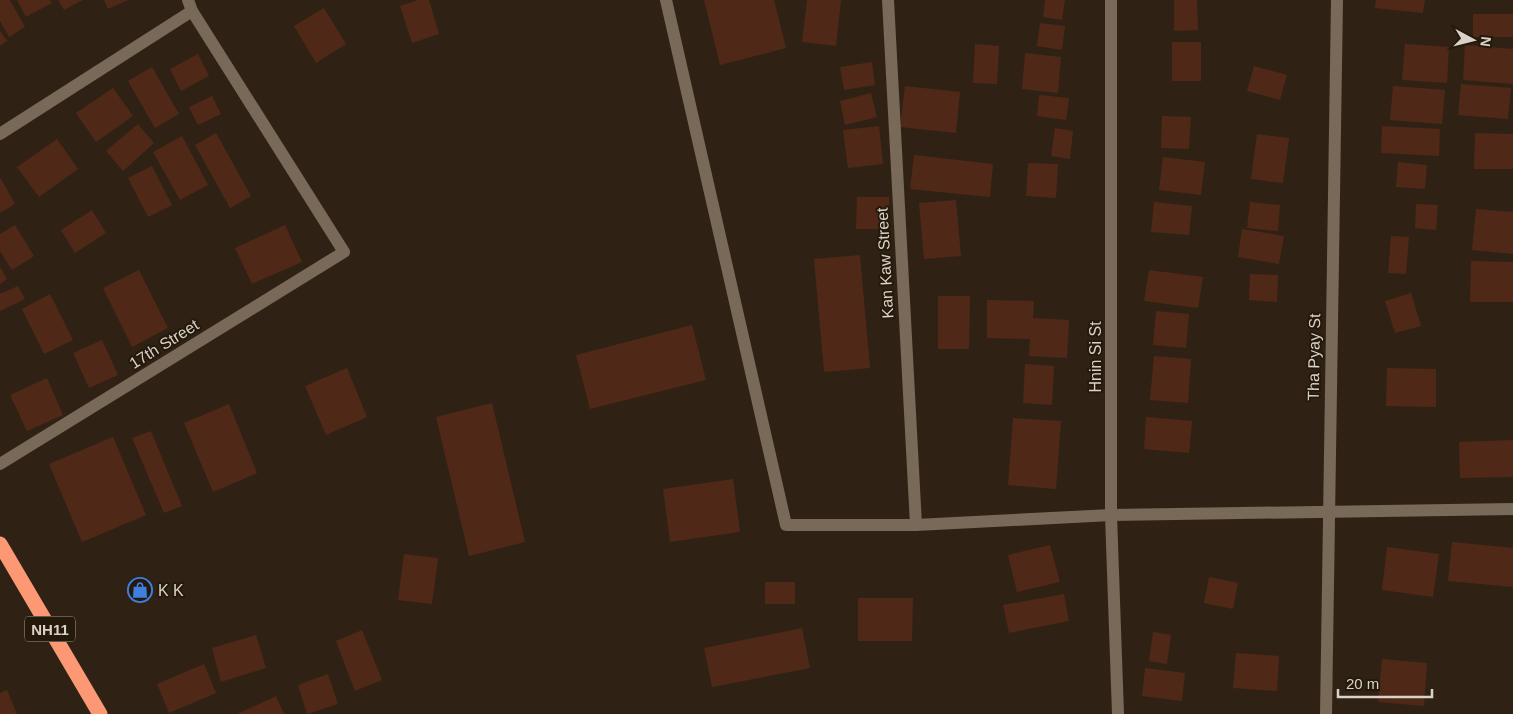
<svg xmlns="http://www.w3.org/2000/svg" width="1513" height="714" viewBox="0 0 1513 714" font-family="Helvetica,sans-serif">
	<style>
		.building { fill: #502818 }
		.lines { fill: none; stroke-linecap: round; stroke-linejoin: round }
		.minor { stroke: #786959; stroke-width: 12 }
		.highway { stroke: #fd9875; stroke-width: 15 }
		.labels { text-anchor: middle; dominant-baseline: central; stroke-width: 4; stroke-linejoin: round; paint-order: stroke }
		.shield { fill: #25190b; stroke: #a49a90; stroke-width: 1 }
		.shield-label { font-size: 15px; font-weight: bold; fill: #dad2c9 }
		.street-label { font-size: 16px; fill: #dad2c9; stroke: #25190b }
		.poi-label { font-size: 16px; fill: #dad2c9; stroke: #25190b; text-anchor: start }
	</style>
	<rect width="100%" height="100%" fill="#2f2215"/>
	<g class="building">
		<path d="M0,0H10L25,27L9,37L0,21Z"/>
		<path d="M17,0H50L52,3L26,17Z"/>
		<path d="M58,0H83L64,10Z"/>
		<path d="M104,0H128L108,9Z"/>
		<path d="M418,0H429L439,34L412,43L400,6Z"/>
		<path d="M704,0H774L786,48L720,65Z"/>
		<path d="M807,0H841L836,46L802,42Z"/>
		<path d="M1045,0H1065L1062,20L1043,17Z"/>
		<path d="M1174,0H1197L1198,30L1174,31Z"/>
		<path d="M1376,0H1425L1423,13L1375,8Z"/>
		<path d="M324,8L346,44L316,63L294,26Z"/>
		<rect x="1473" y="14" width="40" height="23"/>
		<path d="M1040,23L1065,26L1062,50L1037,46Z"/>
		<path d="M0,31L7,41L0,46Z"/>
		<rect x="1172" y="42" width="29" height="39"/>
		<path d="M975,44L999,46L997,84L973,83Z"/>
		<path d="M1405,44L1449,47L1447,83L1402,80Z"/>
		<path d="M1465,45L1513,49V84L1463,80Z"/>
		<path d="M1025,53L1061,57L1058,93L1022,89Z"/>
		<path d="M198,54L209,76L181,91L170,69Z"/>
		<path d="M872,62L875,85L844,90L840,67Z"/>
		<path d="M1254,66L1287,75L1280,100L1247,91Z"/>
		<path d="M152,67L179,114L155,128L128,81Z"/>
		<path d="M1461,84L1511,88L1508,119L1458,115Z"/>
		<path d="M905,86L960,92L956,133L900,127Z"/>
		<path d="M1393,86L1445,90L1442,124L1390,120Z"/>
		<path d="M113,88L133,116L96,142L76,113Z"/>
		<path d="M871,93L877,117L845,125L840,101Z"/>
		<path d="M1039,95L1069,98L1066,120L1037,116Z"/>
		<path d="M212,96L221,114L198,125L189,107Z"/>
		<path d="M1162,116L1191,117L1189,149L1161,148Z"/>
		<path d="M138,124L154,143L123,171L106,151Z"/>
		<path d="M879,126L883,164L848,168L843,130Z"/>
		<path d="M1382,126L1440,129L1439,156L1381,153Z"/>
		<path d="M1055,128L1073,131L1070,159L1051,156Z"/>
		<path d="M216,133L251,196L230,208L195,145Z"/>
		<path d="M1475,133L1513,134V169H1474Z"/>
		<path d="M1257,134L1289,138L1283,183L1251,179Z"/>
		<path d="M182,136L208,185L180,200L153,152Z"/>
		<path d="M57,139L78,169L39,197L17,167Z"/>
		<path d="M914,155L993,164L990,197L910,189Z"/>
		<path d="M1163,157L1205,162L1201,195L1159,190Z"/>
		<path d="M1398,162L1427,165L1425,189L1396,187Z"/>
		<path d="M1028,163L1058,164L1056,198L1026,196Z"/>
		<path d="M152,166L172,205L148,217L128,178Z"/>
		<path d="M0,177L15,204L0,213Z"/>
		<path d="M857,197H889V229H856Z"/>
		<path d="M956,200L961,256L924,259L919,203Z"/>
		<path d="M1154,202L1192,206L1189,235L1151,232Z"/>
		<path d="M1250,202L1280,205L1278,231L1247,228Z"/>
		<path d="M1416,204L1438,205L1436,230L1415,228Z"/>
		<path d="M1476,209L1513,212V254L1472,250Z"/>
		<path d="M92,210L106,233L75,253L61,230Z"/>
		<path d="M15,225L34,256L12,270L0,251V234Z"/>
		<path d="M285,225L302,262L252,284L235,248Z"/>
		<path d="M1242,229L1284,236L1279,264L1238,257Z"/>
		<path d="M1391,236L1409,237L1406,274L1388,273Z"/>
		<path d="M860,255L870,368L824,372L814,259Z"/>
		<path d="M1471,261L1513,262V302H1470Z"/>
		<path d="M0,267L7,279L0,284Z"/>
		<path d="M139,270L168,328L132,347L103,288Z"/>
		<path d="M1149,270L1203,277L1198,308L1144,301Z"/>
		<path d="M1250,274L1278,275L1277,302L1249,300Z"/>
		<path d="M18,286L25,299L0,311V294Z"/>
		<path d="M1411,293L1421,326L1395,333L1385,301Z"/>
		<path d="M50,294L73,340L44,354L22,309Z"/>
		<path d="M938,296H970L969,349H938Z"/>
		<path d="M987,300L1034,301L1033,318L1069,320L1067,358L1029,356L1030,339L987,338Z"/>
		<path d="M1156,311L1189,314L1186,348L1153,345Z"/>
		<path d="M692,325L706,380L590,409L576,355Z"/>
		<path d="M102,340L118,375L89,388L73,353Z"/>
		<path d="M1154,356L1191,359L1188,403L1150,400Z"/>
		<path d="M1025,364L1054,366L1052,405L1023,403Z"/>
		<path d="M347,368L367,417L326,435L305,386Z"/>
		<path d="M1387,368L1436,369V407L1386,406Z"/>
		<path d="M47,378L63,415L27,431L10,395Z"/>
		<path d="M492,403L525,542L469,556L436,417Z"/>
		<path d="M229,404L257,473L213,492L184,423Z"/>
		<path d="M1146,417L1192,421L1189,453L1144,449Z"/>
		<path d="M1013,418L1061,421L1056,489L1008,485Z"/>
		<path d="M151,431L182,506L164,513L132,438Z"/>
		<path d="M113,437L146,515L82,542L49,464Z"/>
		<path d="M1513,440V477L1460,478L1459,442Z"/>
		<path d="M733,479L740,532L670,542L663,489Z"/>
		<path d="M1452,542L1513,548V587L1448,581Z"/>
		<path d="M1050,545L1060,582L1017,592L1008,555Z"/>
		<path d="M1387,547L1439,554L1433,597L1382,590Z"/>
		<path d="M404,554L438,558L432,604L398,600Z"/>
		<path d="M1209,577L1238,583L1233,609L1204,603Z"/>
		<rect x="765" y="582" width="30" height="22"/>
		<path d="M1064,594L1069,621L1009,633L1003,605Z"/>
		<path d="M858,598H913L912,641H858Z"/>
		<path d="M802,628L810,668L712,687L704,648Z"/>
		<path d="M362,630L382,680L355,691L336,641Z"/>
		<path d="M1153,632L1171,635L1167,664L1149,661Z"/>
		<path d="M256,635L266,668L221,682L212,648Z"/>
		<path d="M1236,653L1279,656L1277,691L1233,688Z"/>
		<path d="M1382,659L1427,663L1424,706L1378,702Z"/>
		<path d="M204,664L216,693L169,713L157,684Z"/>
		<path d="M1145,668L1185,673L1182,701L1142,696Z"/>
		<path d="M328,674L338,704L307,714L298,685Z"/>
		<path d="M7,690L17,714H0V693Z"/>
		<path d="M276,696L284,714H237Z"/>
	</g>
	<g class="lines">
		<g class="minor">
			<path d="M666,0L786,525H916L1111,515L1513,509"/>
			<path d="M888,0L916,525"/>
			<path d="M1111,0V515L1118,714"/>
			<path d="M0,134L192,11"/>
			<path d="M0,464L344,252L192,11L188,0"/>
			<path d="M1326,714L1337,0"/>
		</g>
		<path class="highway" d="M0,544L100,714"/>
	</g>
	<defs>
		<symbol id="shop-ring" viewBox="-11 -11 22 22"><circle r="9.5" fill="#25190b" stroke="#3f7fe0" stroke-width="1.5"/><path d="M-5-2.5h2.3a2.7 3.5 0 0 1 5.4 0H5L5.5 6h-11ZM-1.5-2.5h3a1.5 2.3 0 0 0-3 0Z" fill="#3f7fe0"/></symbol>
	</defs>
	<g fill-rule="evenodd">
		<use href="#shop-ring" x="126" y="576" width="28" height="28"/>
	</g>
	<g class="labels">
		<rect class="shield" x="25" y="616.5" width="50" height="25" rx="4"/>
		<g class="shield-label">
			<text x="50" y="629">NH11</text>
		</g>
		<g class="street-label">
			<text transform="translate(885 263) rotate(-93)">Kan Kaw Street</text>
			<text transform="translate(164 344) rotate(-32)">17th Street</text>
			<text transform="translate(1095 357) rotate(-90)">Hnin Si St</text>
			<text transform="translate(1314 357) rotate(-89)">Tha Pyay St</text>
		</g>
		<g class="poi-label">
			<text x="158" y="590">K K</text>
		</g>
	</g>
	<g transform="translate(1473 40) rotate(97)" stroke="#25190b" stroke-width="4" paint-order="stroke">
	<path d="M0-4L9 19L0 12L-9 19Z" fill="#dad2c9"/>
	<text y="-8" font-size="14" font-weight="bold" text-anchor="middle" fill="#dad2c9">N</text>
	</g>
	<path d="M1338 689v8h94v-8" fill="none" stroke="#dad2c9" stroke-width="2.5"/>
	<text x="1346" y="689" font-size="15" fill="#dad2c9" stroke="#25190b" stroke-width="4" paint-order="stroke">20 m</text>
</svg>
